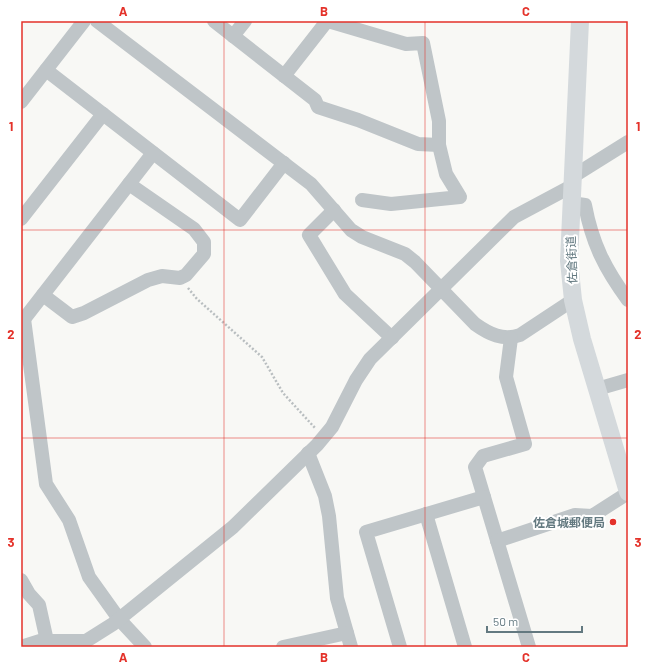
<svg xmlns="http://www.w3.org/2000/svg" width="649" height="668" viewBox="0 0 649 668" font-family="Barlow,'Noto Sans JP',sans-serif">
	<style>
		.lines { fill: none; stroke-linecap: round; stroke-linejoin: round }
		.path { stroke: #b9bec0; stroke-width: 2.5; stroke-dasharray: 2 2; stroke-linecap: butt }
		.minor { stroke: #bfc5c8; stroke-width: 14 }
		.major { stroke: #d4d9dc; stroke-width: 18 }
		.grid { fill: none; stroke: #e4322a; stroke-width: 1; stroke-opacity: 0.55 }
		.poi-dot { fill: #e4322a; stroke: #fff; stroke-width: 1.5 }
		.labels { text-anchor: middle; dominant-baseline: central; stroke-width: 4; stroke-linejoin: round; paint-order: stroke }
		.street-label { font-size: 12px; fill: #637980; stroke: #fff }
		.poi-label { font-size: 12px; font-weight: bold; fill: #637980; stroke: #fff; text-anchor: end }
		.neatline { fill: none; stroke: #e4322a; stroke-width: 1.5 }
		.grid-label { font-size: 13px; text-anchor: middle; font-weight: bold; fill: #e4322a }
	</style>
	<rect width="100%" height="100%" fill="#f8f8f5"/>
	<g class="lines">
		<path class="path" d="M188,288L197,299L262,357L283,393L315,428"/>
		<g class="minor">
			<path d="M97,21L311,184L351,230L362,237L405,254L415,262L475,324C489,334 503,341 520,335L573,300"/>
			<path d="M214,21L315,100L318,107L358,120L418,144L439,145"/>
			<path d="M328,21L406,44L423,43L439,121V145L446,174L460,197L391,204L362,200"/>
			<path d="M233,36L245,21"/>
			<path d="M46,70L240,220L284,163"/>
			<path d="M284,76L327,21"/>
			<path d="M21,102L84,21"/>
			<path d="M572,177L628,142"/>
			<path d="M571,203L585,205C592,243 605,269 628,300"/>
			<path d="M334,210L309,235L345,294L392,338"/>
			<path d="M21,219L103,114"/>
			<path d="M43,295L72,317L84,313L148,280L162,276L180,278L186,275L204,254V242L194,229L129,184"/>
			<path d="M24,319L46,484L69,520L89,577L119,619L145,647"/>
			<path d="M21,323L153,153"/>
			<path d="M511,338L506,377L525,444L483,456L475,467L529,647"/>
			<path d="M597,389L628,380"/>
			<path d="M308,453L325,496L329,516L337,598L351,647"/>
			<path d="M426,514L465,647"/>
			<path d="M497,541L575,515L592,516L628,493"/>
			<path d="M21,580L29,594L39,605L47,641"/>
			<path d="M21,647L40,641H86L113,624L233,527L317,445L332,427L356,380L370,359L514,217L572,186"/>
			<path d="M283,647L347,633"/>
			<path d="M400,647L366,532L484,497"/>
		</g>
		<path class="major" d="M580,21L569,261L573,300L582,339L628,492"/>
	</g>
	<path class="grid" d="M224,21V647M425,21V647M21,230H628M21,438H628"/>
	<circle class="poi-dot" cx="613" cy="522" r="4"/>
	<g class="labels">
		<g class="street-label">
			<text transform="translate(571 260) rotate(-92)">佐倉街道</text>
		</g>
		<g class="poi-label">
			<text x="605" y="522">佐倉城郵便局</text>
		</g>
	</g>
	<rect width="649" height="668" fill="none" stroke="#ffffff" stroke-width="44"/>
	<path d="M487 626v6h95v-6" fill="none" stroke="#637980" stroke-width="2"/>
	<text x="493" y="626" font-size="12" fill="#637980" stroke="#ffffff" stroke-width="3" paint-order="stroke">50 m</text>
	<rect x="22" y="22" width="605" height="624" class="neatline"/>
	<g class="grid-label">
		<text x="123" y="16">A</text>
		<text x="324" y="16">B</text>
		<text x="526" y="16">C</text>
		<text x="11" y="131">1</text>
		<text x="638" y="131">1</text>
		<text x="11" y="339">2</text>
		<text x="638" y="339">2</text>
		<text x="11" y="547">3</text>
		<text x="638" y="547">3</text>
		<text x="123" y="662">A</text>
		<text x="324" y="662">B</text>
		<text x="526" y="662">C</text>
	</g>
</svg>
